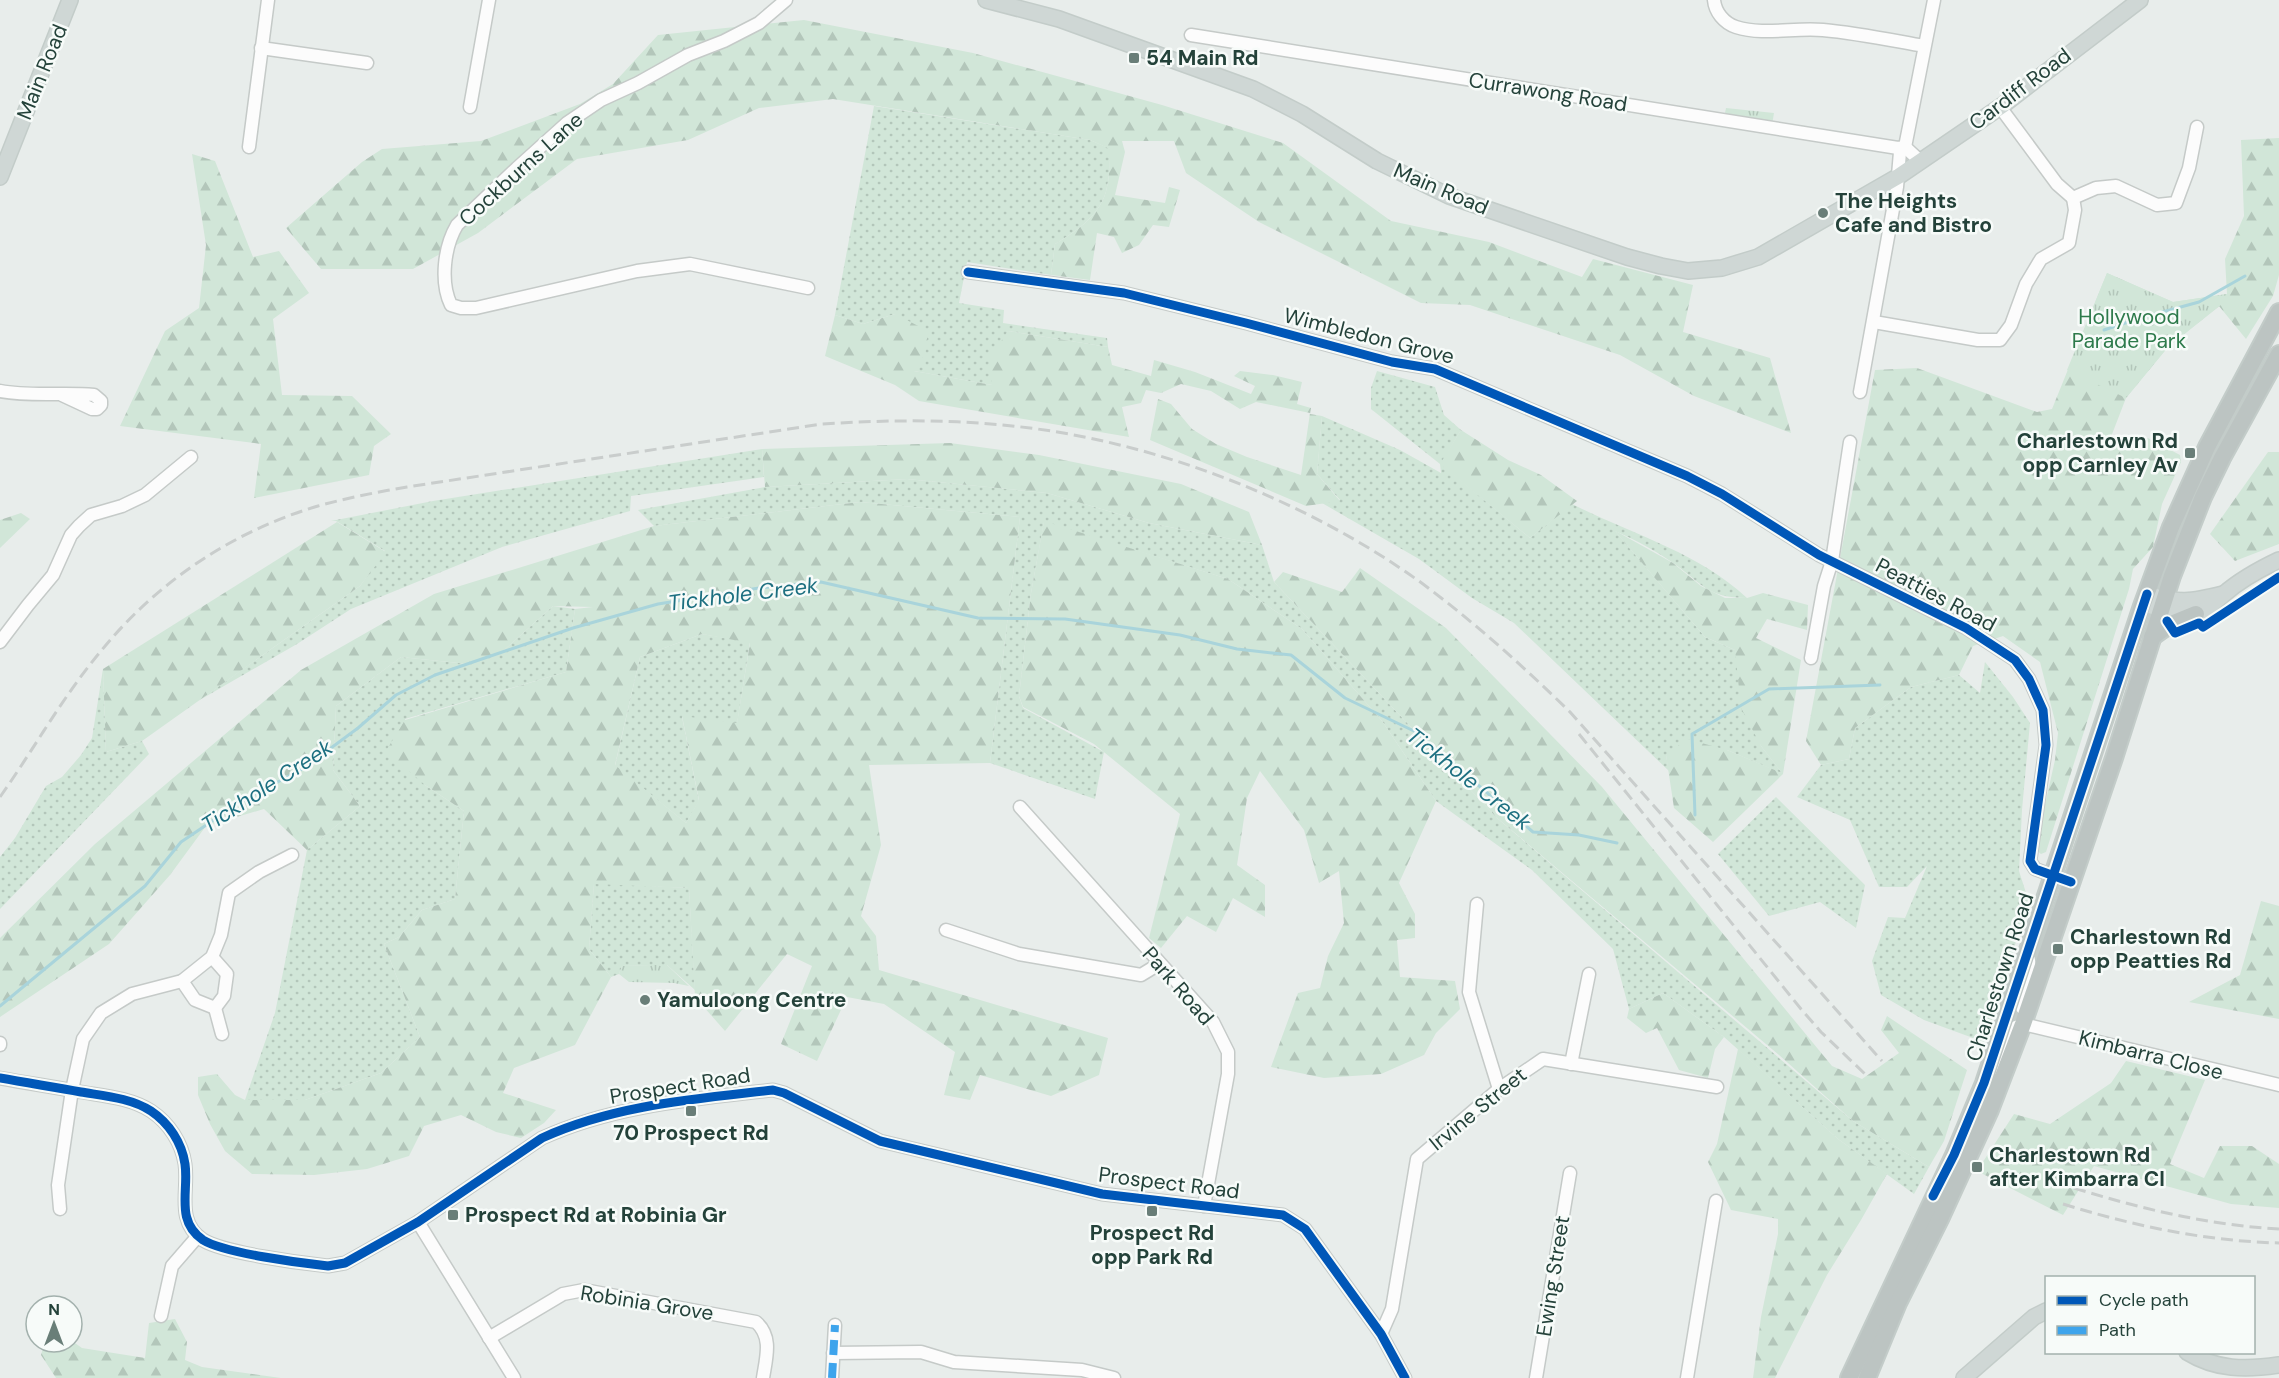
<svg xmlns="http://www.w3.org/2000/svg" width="2279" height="1378" viewBox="0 0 2279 1378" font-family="'DM Sans',sans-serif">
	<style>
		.grass { fill: url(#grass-dots) }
		.forest { fill: url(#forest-firs); fill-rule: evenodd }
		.park { fill: url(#park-tufts) }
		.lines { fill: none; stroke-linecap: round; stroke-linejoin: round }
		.stream { stroke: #a9d4db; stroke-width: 3 }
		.minor-casing { stroke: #c5cac8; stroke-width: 15 }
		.major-casing { stroke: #c3ccc9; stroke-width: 18 }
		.highway-casing { stroke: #c3ccc9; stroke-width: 20 }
		.minor { stroke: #fcfcfc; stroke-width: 12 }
		.major { stroke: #cfd7d5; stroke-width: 15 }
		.highway { stroke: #bcc4c2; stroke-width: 16 }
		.rail { stroke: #c9cdcc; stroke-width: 3; stroke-dasharray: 12 6; stroke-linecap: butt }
		.quiet { stroke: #3ea4ec; stroke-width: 8; stroke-dasharray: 15 8; stroke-linecap: butt }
		.cycleway-casing { stroke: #f7fbf9; stroke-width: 13 }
		.cycleway { stroke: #0057b8; stroke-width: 9 }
		.poi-dot { fill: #697e78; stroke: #f7fbf9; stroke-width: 2 }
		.labels { text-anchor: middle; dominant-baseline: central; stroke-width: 5; stroke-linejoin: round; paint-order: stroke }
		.poi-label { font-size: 21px; font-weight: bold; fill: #24423a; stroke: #f7fbf9; text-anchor: start }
		.street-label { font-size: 21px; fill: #24423a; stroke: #f7fbf9 }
		.park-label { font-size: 21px; fill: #2d7a4b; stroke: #f7fbf9 }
		.water-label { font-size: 22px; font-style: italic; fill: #1c6f80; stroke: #f7fbf9 }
	</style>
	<defs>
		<pattern id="grass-dots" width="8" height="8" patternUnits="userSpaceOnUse" patternTransform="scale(1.5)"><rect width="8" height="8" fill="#d1e6d8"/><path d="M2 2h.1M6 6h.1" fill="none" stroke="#b3c6ba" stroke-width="1.8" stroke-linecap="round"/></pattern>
		<pattern id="forest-firs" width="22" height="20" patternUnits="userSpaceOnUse" patternTransform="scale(1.5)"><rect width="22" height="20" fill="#d1e6d8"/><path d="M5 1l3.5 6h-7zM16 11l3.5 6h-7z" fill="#b3c6ba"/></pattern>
		<pattern id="park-tufts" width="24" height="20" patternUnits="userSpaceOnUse" patternTransform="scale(1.5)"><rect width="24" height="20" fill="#d1e6d8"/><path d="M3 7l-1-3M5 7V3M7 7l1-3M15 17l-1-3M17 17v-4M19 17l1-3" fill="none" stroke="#b3c6ba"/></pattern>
	</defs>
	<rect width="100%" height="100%" fill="#e8edeb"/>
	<g class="grass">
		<path d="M874,106L1090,140L1111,149C1109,162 1110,175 1107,187C1102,214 1077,231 1055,244L1051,275L967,262L959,303L1004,310L1003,323L1107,338L1108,347L1008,331L992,385L914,371L895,314L863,324L835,315Z"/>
		<path d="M1377,371L1435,387L1444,415L1461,430L1441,464L1530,538L1572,504C1631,534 1698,552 1747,598C1707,598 1703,584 1673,563C1656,551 1634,539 1615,531L1705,637L1735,650L1761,746L1783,774L1727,750L1666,755L1669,771L1514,623L1472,598L1419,559L1322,503L1340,500L1317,474L1322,416L1400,450L1441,473L1440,464L1371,409V388Z"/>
		<path d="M762,449L764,477L631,496L630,511L502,547L351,609L297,644L198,701L360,586L385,551L336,521H331L433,501Z"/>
		<path d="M907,479L1047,493L1149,523L1262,545L1274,582L1497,818L1853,1121L1929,1167L1914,1194L1838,1139L1724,1037L1663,993L1629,1009L1613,949L1532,870L1436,801L1382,721L1302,629L1228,579L1044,522L1031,593L1019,696L1023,708L1104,752L1095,799L990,763L1020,517L860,502L654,526L638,510L765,487Z"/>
		<path d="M553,606L575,609L566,672L405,719L425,785L464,811L455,899L422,910L399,937L384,944L420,1037L381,1073L305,1100H245L275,1013L307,850L360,806L333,770L336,706L401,657L468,664L502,652Z"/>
		<path d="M702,634L750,642L737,724L682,717L699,801L686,823L615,766L640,657Z"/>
		<path d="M1985,662L2013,697L2030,723L2022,810L2019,871L2028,899L2002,991L1984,1042L1924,1020L1881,995L1872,961L1888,917L1905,918L1927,866L1907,887H1879L1850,820L1797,797L1821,765L1849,759L1855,728L1911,687L1959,675L1980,693Z"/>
		<path d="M103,669L106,752L142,741L149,754L0,909V857L15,838L46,786L62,777L81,755L92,738Z"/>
		<path d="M1776,797L1865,885L1856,928L1820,902L1769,916L1718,854Z"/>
		<path d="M594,883L689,888L695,990L667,965L622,966L619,974L611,977L589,949Z"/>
	</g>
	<g class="forest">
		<path d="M804,20L973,53L1162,105L1283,143L1391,221L1489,242L1582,277L1593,259L1693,285L1683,332L1770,358L1791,433L1694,396L1620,355L1470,305L1421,303L1259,222L1186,173L1174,141H1122L1125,152L1115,195L1165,203L1169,187L1180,190L1169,227L1153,225L1139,245L1122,253L1114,237L1097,233L1090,280L1051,275L1055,244C1077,231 1102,214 1107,187C1110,175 1109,162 1110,149L1090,140L833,99L759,108L688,140L577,159L478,233L413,269H321L286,228L362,162L382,149L481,141L580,104L613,84L658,35Z"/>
		<path d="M2279,138V275L2273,296L2246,339L2219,306L2168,347L2126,398L2109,442L2126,438H2148L2180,455L2181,462L2162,504L2153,547L2133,569L2129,589L2046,852L2041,854L2035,849L2055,760L2058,733L2040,662L2003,636L1973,646L1959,675L1911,687L1855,728L1849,759L1821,765L1806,741L1875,370L1917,368L2037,412L2052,409L2107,273L2173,302L2227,294L2225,259L2244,216L2241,140Z"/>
		<path d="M192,154L215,161L253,257L279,251L309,293L273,319L282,395L352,396L391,434L374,446L369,475L254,498L261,444L120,426L165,331L199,308L206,245Z"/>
		<path d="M895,314L928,331L925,354L914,371L992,385L990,358L1008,331L1108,347L1112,365L1151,376L1154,360L1195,372L1251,394L1255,386L1234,376L1240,371L1273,375L1302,382L1297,404L1311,408L1310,414L1322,416L1317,474L1340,501L1306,506L1150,440L1158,399L1171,404L1192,429L1216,444L1247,457L1301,475L1310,413L1256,402L1240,409L1211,391L1181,384L1161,393L1146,390L1141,403L1122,407L1129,437L919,401L895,385L825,356L835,315L863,324Z"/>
		<path d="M1461,430L1508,460L1541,475L1577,501L1530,538L1440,464Z"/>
		<path d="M950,443L1039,455L1181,484L1249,512L1262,545L1149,523L1047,493L907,479L765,487L762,449Z"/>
		<path d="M2268,452H2279V544L2235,561L2210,534Z"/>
		<path d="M860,502L1020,517L990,763L869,765L881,845L861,916L876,936L879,970L1108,1038L1099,1075L1051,1096L980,1075L970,1100L944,1095L955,1052L884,1004L847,997L817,1061L781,1044L812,966L787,954L725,1031L695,997L689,888L594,884L589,949L611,977L575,1045L514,1068L503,1093L556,1110L544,1123L521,1138L496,1132L461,1115L424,1126L409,1156L367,1169L314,1175L252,1174L225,1151L210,1124L198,1095V1077L217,1074L235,1095L245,1100H305L381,1073L420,1037L384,944L399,937L422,910L455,899L464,811L425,785L386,751L405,720L566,672L575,609L593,607L553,606L502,652L468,664L401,657L336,706L333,770L360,806L307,850L264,809L206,826L170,875L109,944L0,1017V938L95,844L301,670L434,594L654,526ZM702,634L750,643L737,723L682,716L699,800L686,823L615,765L640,657Z"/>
		<path d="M21,513L30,519L0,548V520Z"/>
		<path d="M1044,521L1228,579L1302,629L1382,721L1436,801L1399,883L1415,914V938L1397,940L1400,977L1455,981L1460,1009L1436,1033L1424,1055L1381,1074L1324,1078L1271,1067L1298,993L1320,988L1328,956L1344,923L1339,871L1319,883L1304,830L1260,771L1247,798L1237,865L1265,885V917L1233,898L1216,932L1187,916L1161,948L1149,938L1180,814L1094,744L1023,707L1019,696L1031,593Z"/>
		<path d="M337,522L386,552L360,586L142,741L106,752L103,669Z"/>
		<path d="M1614,530L1673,563L1701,586L1725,598H1747L1763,593L1808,605L1807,630L1767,619L1756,638L1801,660L1783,774L1713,842L1674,808L1666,755L1687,739L1727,750L1782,773L1761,746L1741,708L1735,650L1705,637Z"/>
		<path d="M1360,568L1446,628L1602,787L1832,1066L1862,1079L1899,1053L1881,1030L1887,1016L1967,1070L1944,1141L1929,1167L1853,1121L1779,1055L1497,818L1274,582L1283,572L1342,592Z"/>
		<path d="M2261,901L2279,906V1019L2189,1002L2240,975Z"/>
		<path d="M1663,993L1724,1037L1715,1049L1708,1078L1679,1070L1657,1028L1646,1033L1627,1018L1629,1009Z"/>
		<path d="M1738,1049L1838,1139L1887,1174L1861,1220L1827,1275L1775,1378H1753L1761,1317L1778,1234V1219L1731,1210L1708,1162L1717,1144Z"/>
		<path d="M2126,1061L2205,1080L2170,1164L2204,1178L2220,1146H2252L2279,1164V1208L2231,1204L2094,1166L2063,1215L1977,1171L2014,1114L2050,1124L2111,1083Z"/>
		<path d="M175,1319L187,1342L185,1360L202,1367L281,1378H56L41,1355L45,1342L72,1341L82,1348L145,1358L149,1323Z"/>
	</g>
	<g class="park">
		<path d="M1726,108L1774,113L1772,125L1724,118Z"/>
		<path d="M2107,273L2173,302L2227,294L2231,297L2168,347L2126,398L2067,370Z"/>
		<path d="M651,965H667L689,986L674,983L629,982L619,974L622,966Z"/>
	</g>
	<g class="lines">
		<g class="stream">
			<path d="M2104,330L2137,319L2199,302L2245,276"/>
			<path d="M1695,815L1692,734L1769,689L1880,685"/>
			<path d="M0,1006L145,886L181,842L242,801L304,768L358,728L396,695L435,675L573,628L658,604L759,588L821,582L978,618L1065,619L1180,635L1237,649L1291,655L1345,698L1416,732L1533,832L1579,835L1617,843"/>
		</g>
		<defs>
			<g id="minor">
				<path d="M786,0L759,23L724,41L688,55L638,83L601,100L567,123L517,168L457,225C444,247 440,282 451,305L461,308H476L637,271L690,264L808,288"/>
				<path d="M1714,0C1715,12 1724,23 1736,27C1764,36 1795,27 1823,30C1857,33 1890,40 1924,46"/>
				<path d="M1191,35L1898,148L1905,147L1920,161"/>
				<path d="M261,48L367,63"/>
				<path d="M470,107L489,0"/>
				<path d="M2000,107L2057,184L2073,198L2096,188L2116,186L2157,205L2176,203L2189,168L2197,127"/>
				<path d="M249,147L268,0"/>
				<path d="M968,272L1124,293L1246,323L1392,362L1435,369L1687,476L1722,494L1819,555L1966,628L2015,660L2029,679L2043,710L2046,745L2030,861L2035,869L2071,882"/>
				<path d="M1874,322L1978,340H2000L2011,325L2026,284L2041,259L2069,243L2075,210L2073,198"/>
				<path d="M0,391C31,397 63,392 94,395L101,401V405L97,409H92L62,395"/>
				<path d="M1860,392L1897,187L1900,152L1905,147L1934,0"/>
				<path d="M0,642L28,605L53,575L71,535L79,526L91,515L122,506L145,495L191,457"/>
				<path d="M1811,658L1824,586L1832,561L1850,442"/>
				<path d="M1020,807L1213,1022L1228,1052V1074L1204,1206"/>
				<path d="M1477,904L1469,992L1499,1089"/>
				<path d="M946,930L1019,954L1141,975L1159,964"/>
				<path d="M182,981L195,1000L215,1008L224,996L227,974L212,957"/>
				<path d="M215,1008L222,1034"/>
				<path d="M2022,1008L2030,970L2029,960"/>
				<path d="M2023,1024L2279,1085"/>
				<path d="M0,1045V1043"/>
				<path d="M1571,1064L1589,974"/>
				<path d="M1994,1068L2001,1059L2011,1029L2023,1024"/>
				<path d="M0,1078C27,1083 54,1087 81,1092C105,1096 131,1098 151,1111C169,1123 182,1143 185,1164C189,1191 175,1221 203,1240C224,1253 300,1263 328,1266L345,1263L418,1222L542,1138C614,1105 695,1099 773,1090L784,1093L880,1141L1102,1194L1283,1215L1305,1229L1381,1334L1405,1378"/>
				<path d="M60,1209L58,1185L72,1090L83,1039L101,1013L132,994L182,981L212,957L221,935L229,893L259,872L292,855"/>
				<path d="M418,1222L514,1378"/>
				<path d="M161,1316L172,1266L198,1236"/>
				<path d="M1381,1334L1392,1309L1417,1159L1499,1089L1543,1059L1717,1087"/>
				<path d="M489,1338L563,1294L584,1290L756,1322C773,1337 766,1358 763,1378"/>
				<path d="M833,1353L921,1352L954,1362L1082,1370L1114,1378"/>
				<path d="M832,1378L835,1325"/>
				<path d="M1536,1378L1570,1173"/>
				<path d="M1687,1378L1716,1201"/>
			</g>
			<g id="major">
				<path d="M986,0L1059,19L1253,89L1302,114L1377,161L1449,196L1627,257L1661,266L1688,271L1722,268L1758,257L1899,176L2003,105L2140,0"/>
				<path d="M0,177L70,0"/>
				<path d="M2147,594C2179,604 2191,602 2223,594"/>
				<path d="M2143,603C2159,609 2182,618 2198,613C2210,609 2215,601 2224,594C2240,580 2260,569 2279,560"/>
				<path d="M2187,1352C2216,1370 2246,1370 2279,1365"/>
				<path d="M1964,1378L2034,1317L2046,1311"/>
			</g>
			<g id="highway">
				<path d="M2152,637L2169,625L2196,614"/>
				<path d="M1849,1378L1954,1155L1984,1083L2142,606L2171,527L2207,447L2279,312"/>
				<path d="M1867,1378L1898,1303L1940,1219L1990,1110L2023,1024L2114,758L2172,576L2203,497L2222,458L2279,354"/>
			</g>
		</defs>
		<use href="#minor" class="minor-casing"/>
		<use href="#major" class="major-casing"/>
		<use href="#highway" class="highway-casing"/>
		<use href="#minor" class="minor"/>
		<use href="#major" class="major"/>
		<use href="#highway" class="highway"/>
		<g class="rail">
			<path d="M1579,734L1801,1009L1821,1032L1865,1074"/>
			<path d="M0,797C34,749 63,696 101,651C157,582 233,531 318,506C347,498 377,492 407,487L822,424C886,420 949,419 1012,426C1153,440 1309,501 1423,584C1475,623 1523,666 1570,712L1882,1061"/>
			<path d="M2074,1188C2142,1209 2208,1225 2279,1229"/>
			<path d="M2063,1204C2134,1226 2205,1241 2279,1243"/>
		</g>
		<path class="quiet" d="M832,1378L835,1325"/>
		<defs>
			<g id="cycleway">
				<path d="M968,272L1124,293L1246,323L1392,362L1435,369L1687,476L1722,494L1819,555L1966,628L2015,660L2029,679L2043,710L2046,745L2030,861L2035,869L2071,882"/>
				<path d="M2167,621L2175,633L2199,623L2203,627L2279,577"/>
				<path d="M0,1078C27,1083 54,1087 81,1092C105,1096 131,1098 151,1111C169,1123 182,1143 185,1164C189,1191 175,1221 203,1240C224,1253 300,1263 328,1266L345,1263L418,1222L542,1138C614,1105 695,1099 773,1090L784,1093L880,1141L1102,1194L1283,1215L1305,1229L1381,1334L1405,1378"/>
				<path d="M1933,1196L1954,1155L1984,1083L2147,594"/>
			</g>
		</defs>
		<use href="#cycleway" class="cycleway-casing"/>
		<use href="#cycleway" class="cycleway"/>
	</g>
	<g class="poi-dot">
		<rect x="1128" y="52" width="12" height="12" rx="3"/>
		<circle cx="1823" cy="213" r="6"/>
		<rect x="2184" y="447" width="12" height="12" rx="3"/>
		<rect x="2052" y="943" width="12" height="12" rx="3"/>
		<circle cx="645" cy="1000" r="6"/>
		<rect x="685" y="1105" width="12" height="12" rx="3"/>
		<rect x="1971" y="1161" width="12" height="12" rx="3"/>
		<rect x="1146" y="1205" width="12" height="12" rx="3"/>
		<rect x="447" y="1209" width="12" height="12" rx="3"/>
	</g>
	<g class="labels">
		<g class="poi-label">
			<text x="1146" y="58">54 Main Rd</text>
			<text x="1835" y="201">The Heights<tspan x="1835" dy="24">Cafe and Bistro</tspan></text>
			<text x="2178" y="441" text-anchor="end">Charlestown Rd<tspan x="2178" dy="24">opp Carnley Av</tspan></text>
			<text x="2070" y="937">Charlestown Rd<tspan x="2070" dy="24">opp Peatties Rd</tspan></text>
			<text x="657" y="1000">Yamuloong Centre</text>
			<text x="691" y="1133" text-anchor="middle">70 Prospect Rd</text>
			<text x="1989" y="1155">Charlestown Rd<tspan x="1989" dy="24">after Kimbarra Cl</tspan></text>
			<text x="465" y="1215">Prospect Rd at Robinia Gr</text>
			<text x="1152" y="1233" text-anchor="middle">Prospect Rd<tspan x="1152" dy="24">opp Park Rd</tspan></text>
		</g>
		<g class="street-label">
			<text transform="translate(42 72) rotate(-68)">Main Road</text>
			<text transform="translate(2020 89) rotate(-37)">Cardiff Road</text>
			<text transform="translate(1548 92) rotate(9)">Currawong Road</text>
			<text transform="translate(521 169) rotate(-42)">Cockburns Lane</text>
			<text transform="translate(1441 189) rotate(23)">Main Road</text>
			<text transform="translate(1369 336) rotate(14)">Wimbledon Grove</text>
			<text transform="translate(1936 595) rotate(28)">Peatties Road</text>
			<text transform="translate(2000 977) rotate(-72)">Charlestown Road</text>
			<text transform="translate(1178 986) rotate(49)">Park Road</text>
			<text transform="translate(2151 1055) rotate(14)">Kimbarra Close</text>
			<text transform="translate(680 1086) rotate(-9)">Prospect Road</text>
			<text transform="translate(1478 1109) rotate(-39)">Irvine Street</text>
			<text transform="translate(1169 1183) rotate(7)">Prospect Road</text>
			<text transform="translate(1553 1276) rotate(-81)">Ewing Street</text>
			<text transform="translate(647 1303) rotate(9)">Robinia Grove</text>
		</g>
		<g class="park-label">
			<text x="2129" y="317">Hollywood<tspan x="2129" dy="24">Parade Park</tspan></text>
		</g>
		<g class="water-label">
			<text transform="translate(743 594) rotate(-7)">Tickhole Creek</text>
			<text transform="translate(1469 779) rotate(38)">Tickhole Creek</text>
			<text transform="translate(267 786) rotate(-33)">Tickhole Creek</text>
		</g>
	</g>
	<rect x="2045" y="1276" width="210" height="78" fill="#f7fbf9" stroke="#a3b1ad" stroke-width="1.5"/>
	<rect x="2057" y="1296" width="30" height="9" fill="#0057b8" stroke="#a3b1ad" stroke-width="1.5"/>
	<text x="2099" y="1306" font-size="18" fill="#24423a">Cycle path</text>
	<rect x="2057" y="1326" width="30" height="9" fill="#3ea4ec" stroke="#a3b1ad" stroke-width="1.5"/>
	<text x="2099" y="1336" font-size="18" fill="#24423a">Path</text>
	<g transform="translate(54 1324)"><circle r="28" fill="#f7fbf9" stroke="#a3b1ad" stroke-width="1.5"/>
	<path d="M0-4.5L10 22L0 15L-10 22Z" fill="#697e78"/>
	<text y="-9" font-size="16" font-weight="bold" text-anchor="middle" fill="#24423a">N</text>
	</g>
</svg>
